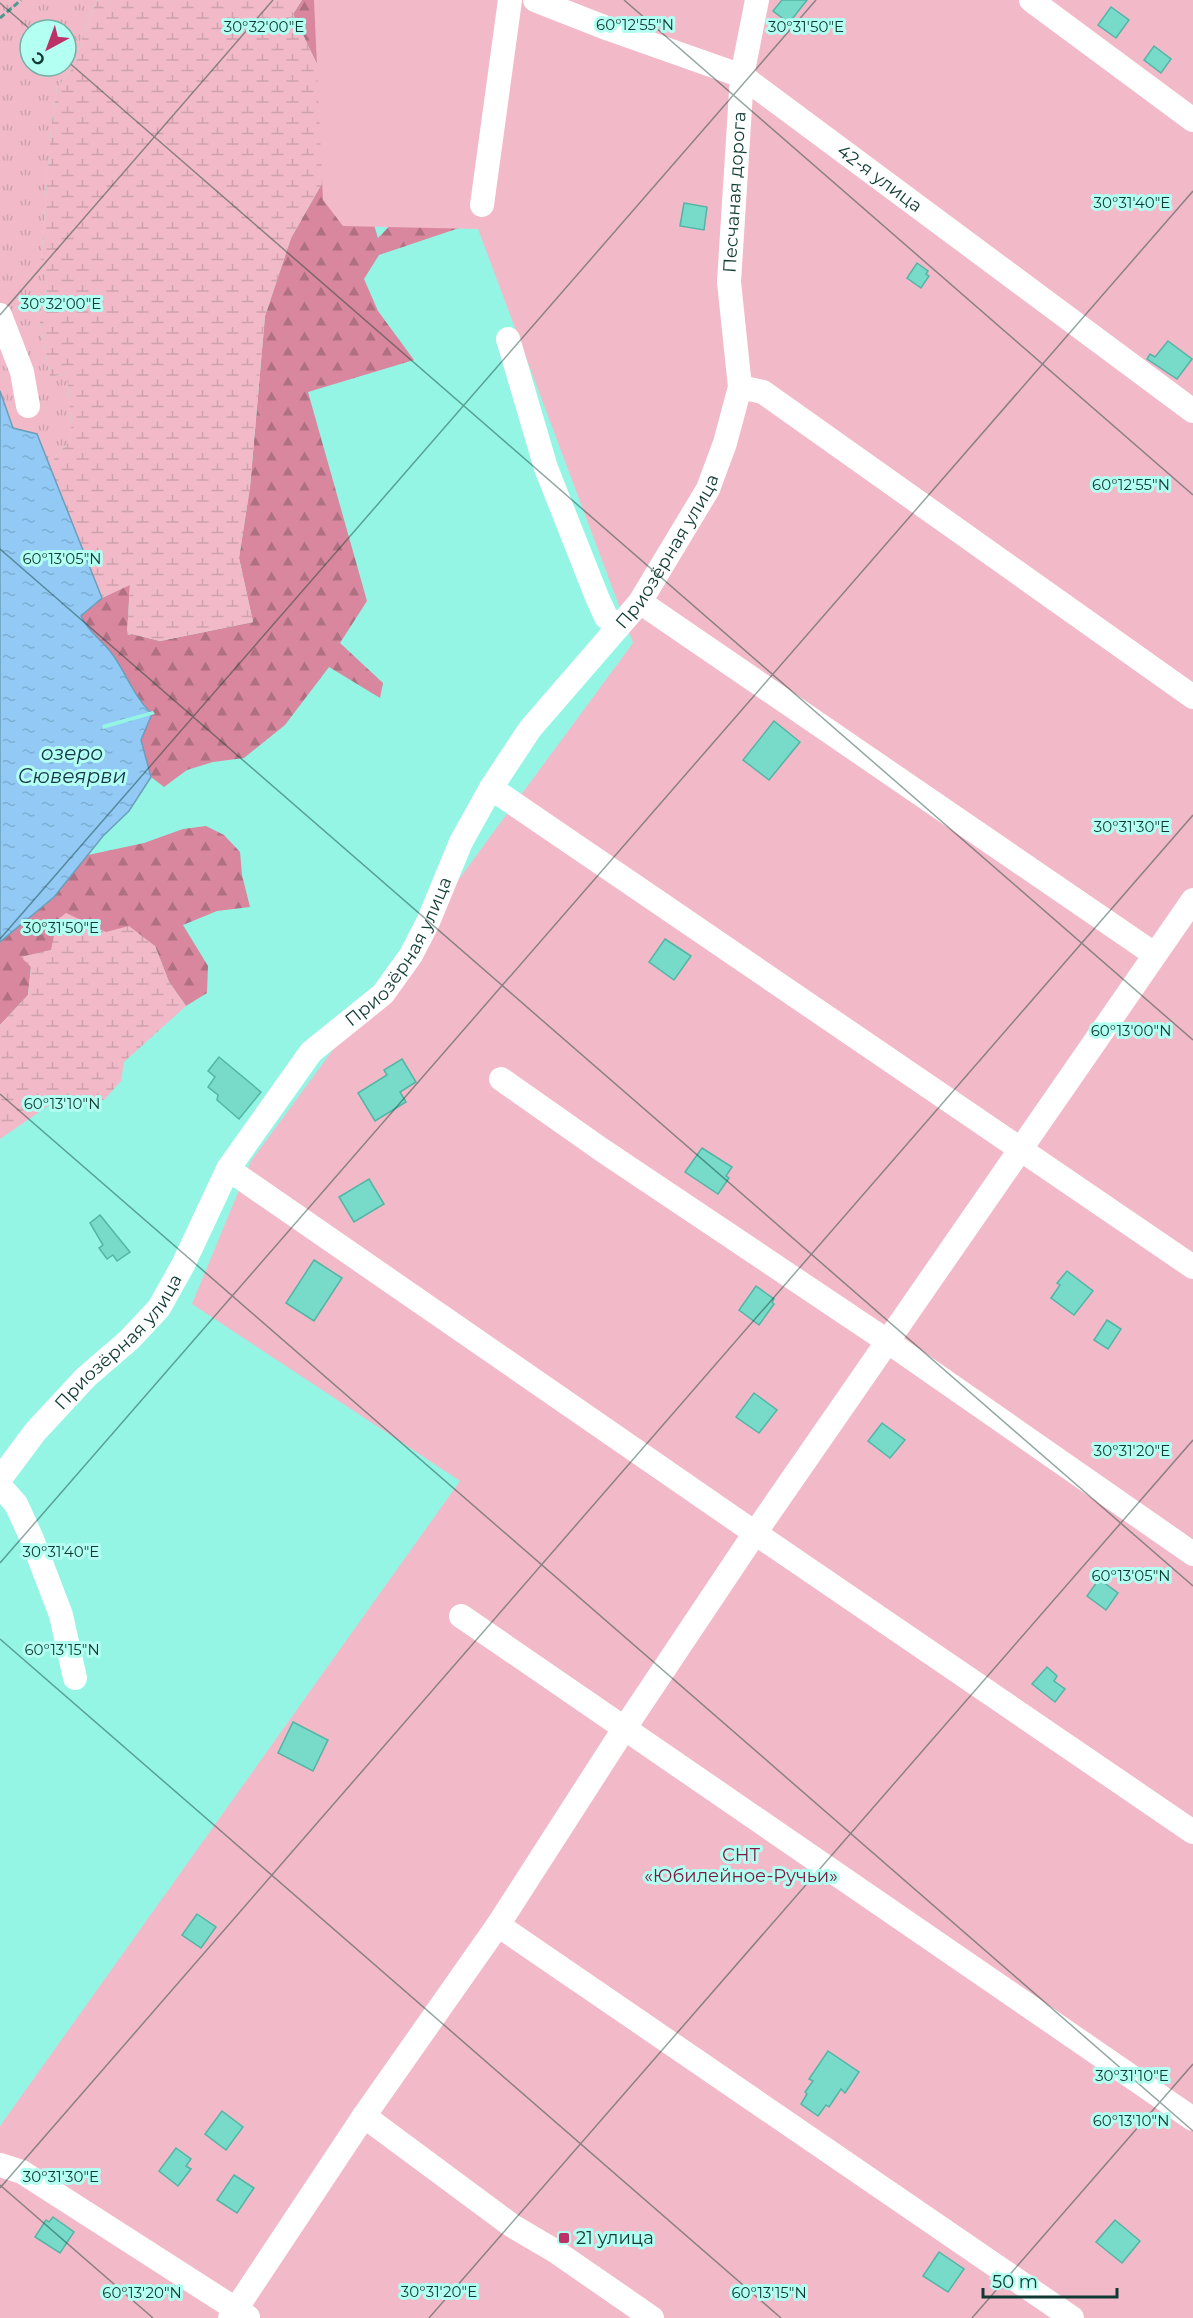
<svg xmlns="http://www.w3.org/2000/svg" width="1193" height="2318" viewBox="0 0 1193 2318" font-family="Montserrat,sans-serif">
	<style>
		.grass { fill: url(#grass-tufts); fill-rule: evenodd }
		.forest { fill: url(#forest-firs) }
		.wetland { fill: url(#wetland-marsh) }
		.green { fill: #f2bac9 }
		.water { fill: url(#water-ripples); stroke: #6b9fbb; stroke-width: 1.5 }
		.pier { fill: #94f5e4 }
		.building { fill: #78dac9; stroke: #52b5a5; stroke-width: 1.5 }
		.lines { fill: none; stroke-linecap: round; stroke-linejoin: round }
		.path { stroke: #52998d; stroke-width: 3; stroke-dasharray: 6 3; stroke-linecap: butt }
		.minor { stroke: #fff; stroke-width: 24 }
		.ticks { fill: none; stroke: #103b34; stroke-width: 1.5; stroke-opacity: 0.45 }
		.poi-dot { fill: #bc3167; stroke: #b3fff1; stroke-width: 2 }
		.labels { text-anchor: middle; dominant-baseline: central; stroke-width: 6; stroke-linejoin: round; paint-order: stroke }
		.street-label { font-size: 18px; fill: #103b34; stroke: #b3fff1 }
		.park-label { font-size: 18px; fill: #7c1b41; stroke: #b3fff1 }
		.poi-label { font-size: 18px; fill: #103b34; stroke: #b3fff1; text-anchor: start }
		.water-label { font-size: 20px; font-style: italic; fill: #15344a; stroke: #b3fff1 }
		.ticks-label { font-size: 15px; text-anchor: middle; fill: #103b34; stroke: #b3fff1; stroke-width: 6; stroke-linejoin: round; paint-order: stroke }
	</style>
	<defs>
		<pattern id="grass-tufts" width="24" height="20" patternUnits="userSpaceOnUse" patternTransform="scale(1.5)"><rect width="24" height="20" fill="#f2bac9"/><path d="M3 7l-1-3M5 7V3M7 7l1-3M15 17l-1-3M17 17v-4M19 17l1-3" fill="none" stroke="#cea1ad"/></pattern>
		<pattern id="forest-firs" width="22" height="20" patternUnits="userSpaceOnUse" patternTransform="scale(1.5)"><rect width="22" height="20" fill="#d9879e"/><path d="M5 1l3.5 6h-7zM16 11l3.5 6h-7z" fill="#af7082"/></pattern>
		<pattern id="wetland-marsh" width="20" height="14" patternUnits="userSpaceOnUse" patternTransform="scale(1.5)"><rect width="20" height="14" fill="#f2bac9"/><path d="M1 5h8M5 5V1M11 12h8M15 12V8" fill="none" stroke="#cea1ad"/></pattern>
		<pattern id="water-ripples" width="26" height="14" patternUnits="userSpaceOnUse" patternTransform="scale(1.5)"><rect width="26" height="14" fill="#92caf5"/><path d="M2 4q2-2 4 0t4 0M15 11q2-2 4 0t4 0" fill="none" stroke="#7daed3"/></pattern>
	</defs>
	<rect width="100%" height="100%" fill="#94f5e4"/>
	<path class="grass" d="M0,0H97L85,29L75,65L57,88L51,129L41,263L48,286L39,317L50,377L67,373L72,438L49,465L37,435L13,428L0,391ZM30,30H66V66H30Z"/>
	<g class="forest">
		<path d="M302,0H383L371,215L378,238L406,209L480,221L379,255L364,279L378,311L414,360L308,392L367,601L340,643L383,683L380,698L329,667L285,725L244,758L213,762L187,770L164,787L151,777L140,740L151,714C134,697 127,675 113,655C103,641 88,632 80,616L102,598L130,584L127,635L132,634L160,641L253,622L239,558L250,487L265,316L291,238L337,157L338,108L293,14Z"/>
		<path d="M206,826L224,835L240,852L242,875L250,907L217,911L183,925L208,966L207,993L186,1006L169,982L155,946L57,920L52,950L22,957L31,966L28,995L0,1025V942L54,897L88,855L144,843L183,829Z"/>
	</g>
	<g class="wetland">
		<path d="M97,0H302L293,14L338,108L337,157L291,238L265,316L250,487L239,558L253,622L160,641L132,634L127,635L130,585L102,598L49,465L72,438L67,373L50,377L39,317L48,287L41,263L51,129L57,88L75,65L85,29Z"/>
		<path d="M66,913L106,932L129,926L155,946L169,982L186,1006L124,1062L121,1081L104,1100L77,1105L48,1106L0,1139V1025L28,995L31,967L21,957L51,950L57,920Z"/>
	</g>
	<path class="green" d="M314,0H1193V2318H0V2126L460,1481L192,1304L251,1161L633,643L478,229L343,226L323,200Z"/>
	<path class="water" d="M0,391L13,428L37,434L102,598L81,616C88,632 103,641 113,655C127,675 134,697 152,714L141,740L151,777L129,811L103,836L54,897L0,942Z"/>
	<path class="pier" d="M153,711L155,714L103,729L102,725Z"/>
	<g class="building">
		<path d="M782,0H807L789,23L773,11Z"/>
		<path d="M1111,7L1129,20L1116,38L1098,25Z"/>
		<path d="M1154,46L1171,59L1161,73L1144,60Z"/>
		<path d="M684,203L707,207L704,230L680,226Z"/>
		<path d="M917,263L928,271L926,274L929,276L921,288L907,278Z"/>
		<path d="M1168,341L1192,359L1177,379L1147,359L1150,354L1155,357Z"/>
		<path d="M774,721L800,742L769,780L743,760Z"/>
		<path d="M665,939L691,956L674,980L649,962Z"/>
		<path d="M219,1057L261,1092L239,1119L217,1100L218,1095L208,1087L215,1077L208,1071Z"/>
		<path d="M402,1059L416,1082L400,1092L406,1102L375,1121L358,1093L387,1075L384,1070Z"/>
		<path d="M702,1148L732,1167L726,1176L729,1178L718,1194L685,1172Z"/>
		<path d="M369,1179L384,1204L354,1222L339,1197Z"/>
		<path d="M100,1215L130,1252L117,1261L113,1255L107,1259L99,1248L103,1245L90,1223Z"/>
		<path d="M314,1260L342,1278L314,1321L286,1303Z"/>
		<path d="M1067,1271L1093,1291L1074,1315L1051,1298L1060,1285L1057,1283Z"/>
		<path d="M756,1286L774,1299L772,1302L774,1304L759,1325L739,1310Z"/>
		<path d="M1107,1320L1121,1329L1108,1349L1094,1340Z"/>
		<path d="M754,1393L777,1410L759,1433L736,1417Z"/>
		<path d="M882,1423L905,1440L890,1458L868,1441Z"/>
		<path d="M1099,1579L1118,1593L1106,1610L1087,1596Z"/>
		<path d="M1047,1667L1057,1676L1054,1681L1065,1689L1055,1702L1032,1684Z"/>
		<path d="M293,1722L328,1740L313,1771L278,1753Z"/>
		<path d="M197,1914L216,1927L201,1948L182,1935Z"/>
		<path d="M828,2051L859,2072L845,2093L841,2089L829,2107L826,2105L818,2116L801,2104L807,2094L805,2092L813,2081L809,2079Z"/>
		<path d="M222,2111L243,2127L226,2150L205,2134Z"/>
		<path d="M176,2148L191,2159L186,2166L191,2169L178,2186L159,2171Z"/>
		<path d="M234,2175L254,2188L237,2213L217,2200Z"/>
		<path d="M53,2217L74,2232L60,2253L35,2237L46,2220L49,2222Z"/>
		<path d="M1115,2220L1140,2241L1122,2263L1096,2242Z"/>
		<path d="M939,2252L964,2269L948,2292L923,2276Z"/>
	</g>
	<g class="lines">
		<path class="path" d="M0,18L21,0"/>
		<g class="minor">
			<path id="s1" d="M535,0L609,29L742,76L1193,411"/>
			<path d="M1031,0L1193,120"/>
			<path d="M482,205L510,0"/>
			<path d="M0,315L22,372L28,406"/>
			<path d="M508,339L546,468L597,597L606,617L618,627"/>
			<path d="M740,387L763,392L1193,697"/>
			<path d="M640,602L1154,954"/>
			<path d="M491,788L1193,1267"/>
			<path d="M501,1079L602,1150L887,1341L1193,1554"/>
			<path d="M228,1169L755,1533L1193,1832"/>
			<path id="s2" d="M0,1479L35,1432L86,1377L129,1340L159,1308L183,1265L228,1169L311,1052L383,994L411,955L428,922L461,842L491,788L530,729L640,602L708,489L725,443L740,387L729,282L742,76L757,0"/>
			<path d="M0,1486L16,1504L32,1539L61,1615L75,1678"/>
			<path d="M461,1616L1193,2119"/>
			<path d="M498,1925L1072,2318"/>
			<path d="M364,2116L511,2225L555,2251L652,2318"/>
			<path d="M0,2165L22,2172L248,2317"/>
			<path d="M230,2318L364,2116L498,1925L624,1729L755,1533L1193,900"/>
		</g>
	</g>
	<path class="ticks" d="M624,0L1193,495M0,3L31,30M66,60L1193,1040M0,315L273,0M0,549L1193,1586M0,939L816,0M0,1094L1193,2131M0,1563L1193,191M0,1639L781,2318M0,2185L153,2318M0,2188L1193,815M429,2318L1193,1440M972,2318L1193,2064"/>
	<rect class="poi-dot" x="558" y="2232" width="12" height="12" rx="3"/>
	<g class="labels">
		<g class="street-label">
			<text stroke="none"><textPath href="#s1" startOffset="392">42-я улица</textPath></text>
			<text stroke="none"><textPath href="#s2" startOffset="1532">Песчаная дорога</textPath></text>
			<text stroke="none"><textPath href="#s2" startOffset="1155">Приозёрная улица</textPath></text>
			<text stroke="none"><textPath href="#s2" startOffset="669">Приозёрная улица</textPath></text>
			<text stroke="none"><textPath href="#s2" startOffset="182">Приозёрная улица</textPath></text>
		</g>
		<g class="park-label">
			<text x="741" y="1855">СНТ<tspan x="741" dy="21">«Юбилейное-Ручьи»</tspan></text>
		</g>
		<g class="poi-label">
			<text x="576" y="2238">21 улица</text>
		</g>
		<g class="water-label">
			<text x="72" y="753">озеро<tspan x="72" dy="23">Сювеярви</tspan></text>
		</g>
	</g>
	<g class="ticks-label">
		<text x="635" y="30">60°12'55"N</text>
		<text x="264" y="32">30°32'00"E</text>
		<text x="806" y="32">30°31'50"E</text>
		<text x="1132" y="208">30°31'40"E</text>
		<text x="61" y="309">30°32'00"E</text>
		<text x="1131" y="490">60°12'55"N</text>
		<text x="62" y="564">60°13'05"N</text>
		<text x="1132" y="832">30°31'30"E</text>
		<text x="61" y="933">30°31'50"E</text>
		<text x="1131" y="1036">60°13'00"N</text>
		<text x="62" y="1109">60°13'10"N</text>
		<text x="1132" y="1456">30°31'20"E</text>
		<text x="61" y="1557">30°31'40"E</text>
		<text x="1131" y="1581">60°13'05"N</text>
		<text x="62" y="1655">60°13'15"N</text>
		<text x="1132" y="2081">30°31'10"E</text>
		<text x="1131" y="2126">60°13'10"N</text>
		<text x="61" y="2182">30°31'30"E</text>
		<text x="439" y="2297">30°31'20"E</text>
		<text x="142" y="2298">60°13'20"N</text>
		<text x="769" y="2298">60°13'15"N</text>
	</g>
	<g transform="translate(48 48) rotate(221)"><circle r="28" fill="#b3fff1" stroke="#72b1a5" stroke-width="1.5"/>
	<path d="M0-4.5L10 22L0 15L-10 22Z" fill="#bc3167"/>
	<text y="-9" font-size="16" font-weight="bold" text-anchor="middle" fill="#103b34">С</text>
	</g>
	<path d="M983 2288v9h134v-9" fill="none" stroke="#103b34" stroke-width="3"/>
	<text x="992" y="2288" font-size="18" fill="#103b34" stroke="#b3fff1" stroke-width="4.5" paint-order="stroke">50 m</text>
</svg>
